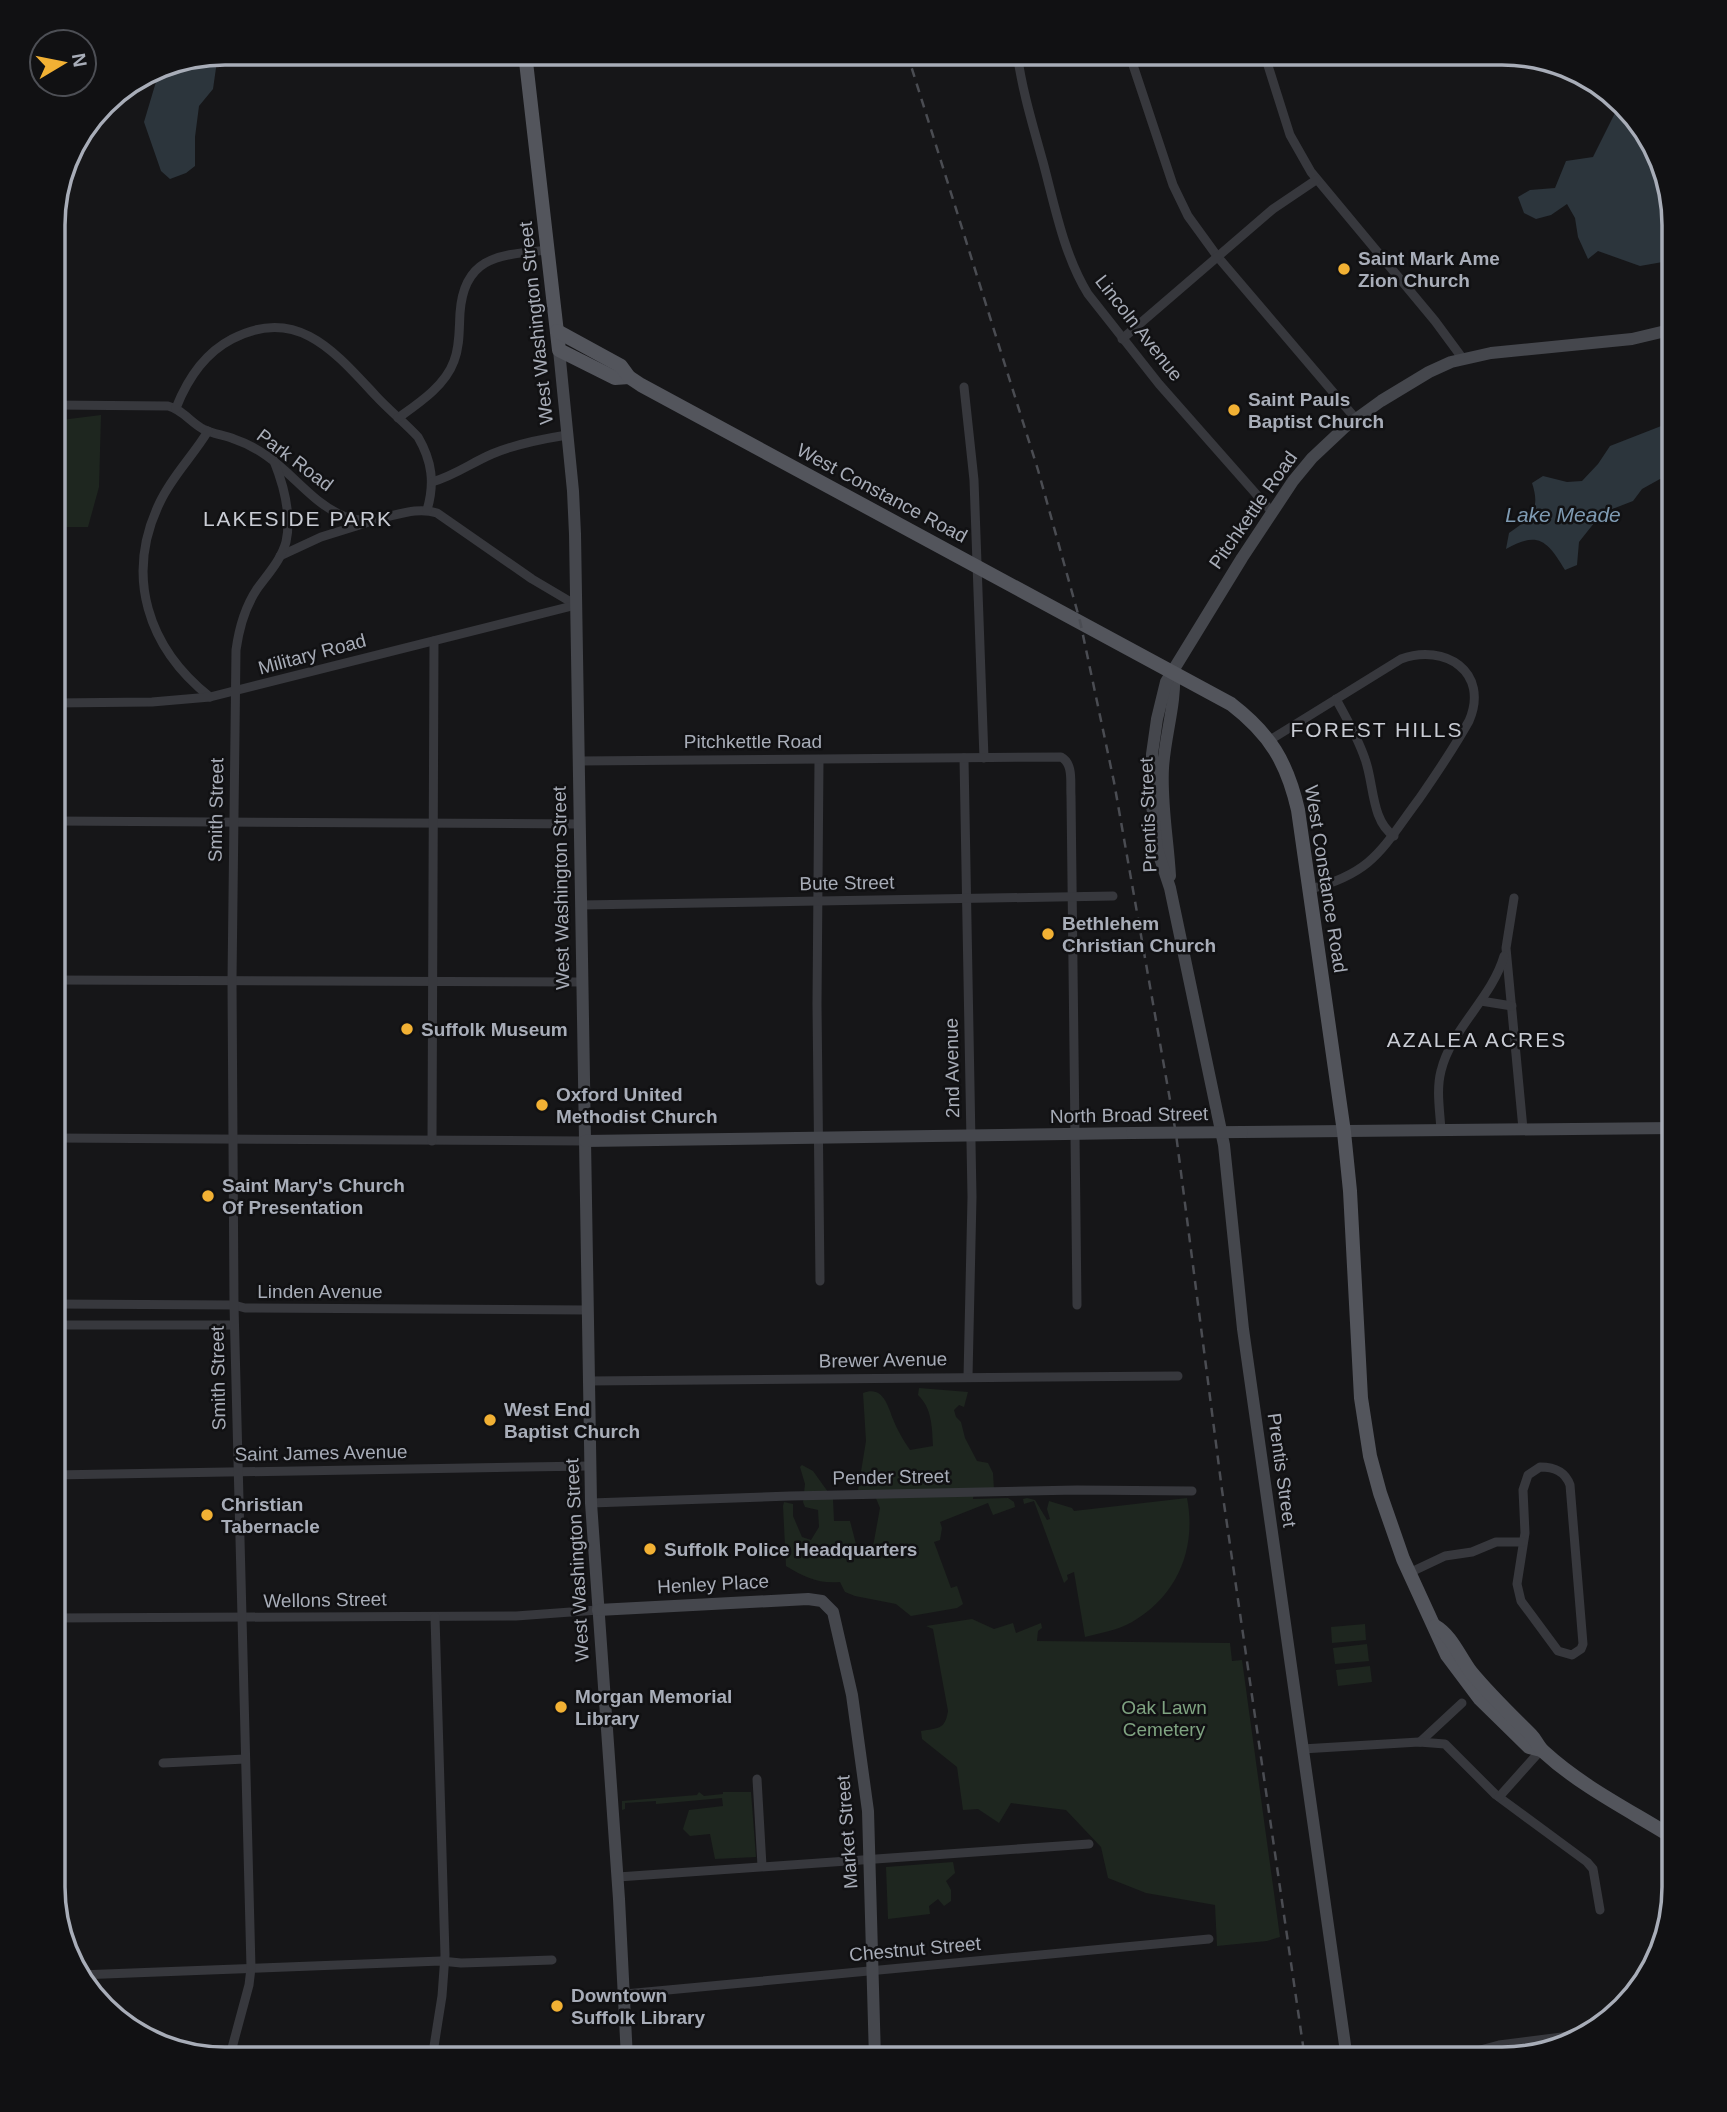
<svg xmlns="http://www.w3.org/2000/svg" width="1727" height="2112" viewBox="0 0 1727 2112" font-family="Arial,sans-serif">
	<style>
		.green { fill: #1e261f }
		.water { fill: #2c353c }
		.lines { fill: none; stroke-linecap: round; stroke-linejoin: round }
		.street { stroke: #37383d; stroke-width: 9 }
		.secondary { stroke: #45474d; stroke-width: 12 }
		.primary { stroke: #53555c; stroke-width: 14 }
		.rail { stroke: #4a4c52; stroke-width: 2.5; stroke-dasharray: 9 7; stroke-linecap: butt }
		.secondary-bridge { stroke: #45474d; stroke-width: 12 }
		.poi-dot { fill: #f2b134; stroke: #111113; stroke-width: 2.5 }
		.labels { text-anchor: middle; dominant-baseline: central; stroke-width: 5; stroke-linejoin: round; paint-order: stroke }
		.poi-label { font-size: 19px; font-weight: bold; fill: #a8adb8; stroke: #111113; text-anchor: start }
		.street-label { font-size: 19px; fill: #a8adb8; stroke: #111113 }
		.park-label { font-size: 19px; fill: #7fa381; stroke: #111113 }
		.water-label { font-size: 21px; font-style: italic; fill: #7f9bb3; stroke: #111113 }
		.neighbourhood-label { font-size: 21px; letter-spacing: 2px; fill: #c9ccd4; stroke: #111113 }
		.rim { fill: none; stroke: #a8adb8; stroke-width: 3.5 }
	</style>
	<rect width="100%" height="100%" fill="#161618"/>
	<g class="green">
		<path d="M101,415L99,487L88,527H53V421Z"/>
		<path d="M919,1388L968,1392L964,1407L959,1405L954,1410L956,1417L961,1422L965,1438L977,1461L988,1463L993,1473L994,1490H974L973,1499L1008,1498L1014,1502L1015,1507L993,1515L988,1503L940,1522L942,1528L940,1540L934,1542L951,1588L957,1586L963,1604L957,1608L911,1616L896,1604L855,1596L845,1592L840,1582C819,1584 804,1577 786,1566L783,1506L784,1502L793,1504V1516L802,1537L811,1540L819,1527L818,1510L805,1507L803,1502L805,1484L800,1467L802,1465L813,1471L833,1499L834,1521H850L857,1548L872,1552L880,1508L873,1491L858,1490L866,1441L863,1393C883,1385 888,1406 893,1419C897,1430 904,1441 910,1450L933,1446C932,1427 932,1408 918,1395Z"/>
		<path d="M1027,1498L1035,1500L1047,1520L1050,1519L1047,1509L1049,1501L1072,1508L1074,1511L1187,1498C1197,1549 1177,1596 1132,1622C1118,1630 1101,1633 1085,1637L1074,1572L1067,1575L1068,1579L1064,1583L1034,1501L1024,1504L1023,1499Z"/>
		<path d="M972,1619L994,1629L1013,1623L1016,1633L1041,1623L1042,1628L1038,1631L1037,1641L1230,1643L1232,1661L1242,1660L1280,1937L1267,1941L1217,1946L1215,1905L1146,1893L1108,1878L1101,1847L1066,1810L1011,1803L999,1823L978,1809L963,1810L957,1767L922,1739L921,1731C938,1728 945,1730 948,1711L933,1629L926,1626Z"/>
		<path d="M1365,1624L1366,1640L1332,1643L1331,1627Z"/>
		<path d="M1367,1644L1369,1661L1335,1664L1333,1648Z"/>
		<path d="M1370,1666L1372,1682L1338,1686L1336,1670Z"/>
		<path d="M699,1792L704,1796L723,1794V1792H751L756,1857L715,1859L710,1834L690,1836L683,1829L689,1810L723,1806L722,1798L656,1804V1801L625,1803V1809L622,1810V1801L697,1795Z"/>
		<path d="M953,1862L955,1873L946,1881L951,1890V1901L944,1906L938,1899L929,1906L930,1914L888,1919L886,1867Z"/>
	</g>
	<g class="water">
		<path d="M218,54L213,89L199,106L195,137V166L186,173L170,179L161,171L144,122L161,65Z"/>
		<path d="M1621,106L1645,129L1674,224V260L1640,266L1598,251L1588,259L1578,237L1575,218L1567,204L1551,215L1536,219L1524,213L1518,197L1530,190L1555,188L1566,161L1593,157L1618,107Z"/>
		<path d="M1674,421V478L1660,479L1642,489L1633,501L1602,513L1579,542L1577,565L1565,570C1547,540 1538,531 1506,549L1509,533C1531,518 1541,510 1532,483L1543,476L1567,482L1582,481L1598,464L1610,446Z"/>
	</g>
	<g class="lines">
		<g class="street">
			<path d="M1017,53C1022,90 1033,126 1043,162C1055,207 1064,255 1088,294L1159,384L1272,512"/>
			<path d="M1129,53L1173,185L1188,216L1217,256L1356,419"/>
			<path d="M1264,53L1290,135L1311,172L1435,321L1463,359"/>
			<path d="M1122,339L1273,209L1316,180"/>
			<path d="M964,387L974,480L984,758"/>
			<path d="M53,405L168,406C183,410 190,422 203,429C213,434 224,435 234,439C246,443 257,449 267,456C294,475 313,503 343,516C376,530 405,503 437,513L532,579L576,605"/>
			<path d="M176,408C187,380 205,353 232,339C297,305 335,352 376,396C389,410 405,423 418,437C432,461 435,483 427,510"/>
			<path d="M398,418C419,403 445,386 454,361C460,346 459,329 460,313C464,255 501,255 548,250"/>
			<path d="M208,431C193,456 172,476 160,502C124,576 148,648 210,697"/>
			<path d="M432,482C454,476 471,463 492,454C515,444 542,439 567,435"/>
			<path d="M280,556L321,537L366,523"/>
			<path d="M1336,699C1347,719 1358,738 1365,759C1374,783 1371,821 1394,836"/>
			<path d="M53,703L152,702L210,697L576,605"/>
			<path d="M1270,740L1401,659C1445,643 1490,672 1469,721C1454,748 1437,773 1419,799C1383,847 1374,873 1310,889"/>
			<path d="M964,758L972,1197L968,1377"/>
			<path d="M819,760L817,1004L820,1281"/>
			<path d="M579,761L1061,757C1074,764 1070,783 1071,796L1077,1305"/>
			<path d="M53,821L580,824"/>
			<path d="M1514,898L1506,948L1523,1129"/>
			<path d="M581,905L1113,896"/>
			<path d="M53,980L582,982"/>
			<path d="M1481,1001L1512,1006"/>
			<path d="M1441,1131C1440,1111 1436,1090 1441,1071C1451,1029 1492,998 1504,956"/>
			<path d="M53,1138L585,1141"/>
			<path d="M432,1141L434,641"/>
			<path d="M53,1304L234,1305L245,1308L588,1310"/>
			<path d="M53,1325H234"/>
			<path d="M588,1381L1178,1376"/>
			<path d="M1540,1467C1554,1467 1565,1471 1570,1485L1583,1644L1581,1649L1572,1655L1558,1651L1521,1601L1517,1584L1525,1533L1523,1490L1528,1475Z"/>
			<path d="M53,1475L590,1466"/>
			<path d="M591,1503L790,1496L1077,1490L1192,1491"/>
			<path d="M1409,1573L1445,1556L1472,1552L1496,1542H1523"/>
			<path d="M53,1618L516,1616L598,1610"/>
			<path d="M1420,1742L1462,1703"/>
			<path d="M1302,1749L1419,1742L1445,1744L1496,1795L1587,1862L1593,1869L1600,1910"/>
			<path d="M163,1763L245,1759"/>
			<path d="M757,1779L762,1866"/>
			<path d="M1499,1797L1541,1750"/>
			<path d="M53,1825L54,1893"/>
			<path d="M618,1877L1089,1844"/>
			<path d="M79,1975L441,1961L461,1963L552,1960"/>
			<path d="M625,1994L1209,1939"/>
			<path d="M1381,2056L1454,2057L1499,2045L1585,2034"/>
			<path d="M229,2059L249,1985L251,1968L234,1305L232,980L236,650C239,628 245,607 257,589C268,574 281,560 286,542C292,515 284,486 274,461"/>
			<path d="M432,2059L442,1996L445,1955L435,1617"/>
		</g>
		<g class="secondary">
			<path d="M559,350L573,491L575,534L591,1503L619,1899L627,2059"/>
			<path d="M1170,876C1168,840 1161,804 1163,768C1165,735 1176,704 1174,671"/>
			<path d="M1242,1132L1674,1128"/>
			<path d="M585,1141L1132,1133"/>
			<path d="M598,1610L808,1599L822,1601L833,1612L852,1695L868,1811L875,2059"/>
			<path d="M1347,2059L1243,1329L1224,1145L1170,888L1157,849L1152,804V754L1157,719L1166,682L1242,558L1293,481L1312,458L1345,427L1381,401L1429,372L1451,362L1491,353L1632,339L1674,329"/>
		</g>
		<g class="primary">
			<path d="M525,53L559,350L615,378L629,377"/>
			<path d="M557,331L621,366L629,377L641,385L1231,704C1270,734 1287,762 1298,810L1344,1132L1350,1191L1361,1398L1370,1456L1380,1493L1403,1559L1447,1655L1480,1699L1529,1747L1541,1750"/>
			<path d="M1435,1626C1452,1636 1459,1656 1471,1672C1490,1695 1510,1714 1531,1735C1536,1740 1538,1747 1544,1752C1582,1787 1631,1811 1674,1838"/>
		</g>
		<path class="rail" d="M907,53L1038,470L1080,621L1114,782L1176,1134L1222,1490L1305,2059"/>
		<path class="secondary-bridge" d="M1132,1133L1242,1132"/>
	</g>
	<g class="poi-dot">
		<circle cx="1344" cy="269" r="7"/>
		<circle cx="1234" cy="410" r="7"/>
		<circle cx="1048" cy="934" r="7"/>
		<circle cx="407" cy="1029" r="7"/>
		<circle cx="542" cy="1105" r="7"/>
		<circle cx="208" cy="1196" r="7"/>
		<circle cx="490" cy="1420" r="7"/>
		<circle cx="207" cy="1515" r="7"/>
		<circle cx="650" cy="1549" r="7"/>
		<circle cx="561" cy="1707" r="7"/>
		<circle cx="557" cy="2006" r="7"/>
	</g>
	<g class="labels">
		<g class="poi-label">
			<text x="1358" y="258">Saint Mark Ame<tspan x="1358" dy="22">Zion Church</tspan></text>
			<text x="1248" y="399">Saint Pauls<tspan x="1248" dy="22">Baptist Church</tspan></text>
			<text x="1062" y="923">Bethlehem<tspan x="1062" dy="22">Christian Church</tspan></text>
			<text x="421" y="1029">Suffolk Museum</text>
			<text x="556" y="1094">Oxford United<tspan x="556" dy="22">Methodist Church</tspan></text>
			<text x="222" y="1185">Saint Mary's Church<tspan x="222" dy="22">Of Presentation</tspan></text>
			<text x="504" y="1409">West End<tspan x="504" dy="22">Baptist Church</tspan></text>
			<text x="221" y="1504">Christian<tspan x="221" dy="22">Tabernacle</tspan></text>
			<text x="664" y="1549">Suffolk Police Headquarters</text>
			<text x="575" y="1696">Morgan Memorial<tspan x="575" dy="22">Library</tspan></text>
			<text x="571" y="1995">Downtown<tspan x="571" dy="22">Suffolk Library</tspan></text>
		</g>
		<g class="street-label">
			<text transform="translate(536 323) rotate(-96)">West Washington Street</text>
			<text transform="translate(1139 328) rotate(52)">Lincoln Avenue</text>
			<text transform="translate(295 460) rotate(37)">Park Road</text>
			<text transform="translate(882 493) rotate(28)">West Constance Road</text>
			<text transform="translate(1253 510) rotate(-55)">Pitchkettle Road</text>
			<text transform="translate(312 654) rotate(-15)">Military Road</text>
			<text x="753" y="741">Pitchkettle Road</text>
			<text transform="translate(216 810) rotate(-89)">Smith Street</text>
			<text transform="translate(1148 815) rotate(-92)">Prentis Street</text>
			<text transform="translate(1326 879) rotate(81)">West Constance Road</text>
			<text transform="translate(847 883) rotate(-1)">Bute Street</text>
			<text transform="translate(561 888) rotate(-91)">West Washington Street</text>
			<text transform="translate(952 1068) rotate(-91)">2nd Avenue</text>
			<text transform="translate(1129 1115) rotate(-1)">North Broad Street</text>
			<text x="320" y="1291">Linden Avenue</text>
			<text transform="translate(883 1360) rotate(-1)">Brewer Avenue</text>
			<text transform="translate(218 1378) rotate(-91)">Smith Street</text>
			<text transform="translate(321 1453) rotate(-1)">Saint James Avenue</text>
			<text transform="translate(1282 1470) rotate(82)">Prentis Street</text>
			<text transform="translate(891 1477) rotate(-1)">Pender Street</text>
			<text transform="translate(577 1560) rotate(-93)">West Washington Street</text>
			<text transform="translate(713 1584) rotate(-3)">Henley Place</text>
			<text transform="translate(325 1600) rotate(-1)">Wellons Street</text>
			<text transform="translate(847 1832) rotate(-94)">Market Street</text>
			<text transform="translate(915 1949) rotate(-5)">Chestnut Street</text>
		</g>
		<g class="park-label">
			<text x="1164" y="1707">Oak Lawn<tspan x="1164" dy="22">Cemetery</tspan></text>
		</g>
		<g class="water-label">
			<text x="1563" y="514">Lake Meade</text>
		</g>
		<g class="neighbourhood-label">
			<text x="298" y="518">LAKESIDE PARK</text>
			<text x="1377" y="729">FOREST HILLS</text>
			<text x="1477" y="1039">AZALEA ACRES</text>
		</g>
	</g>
	<path d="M0 0H1727V2112H0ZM225 65H1502A160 160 0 0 1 1662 225V1887A160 160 0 0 1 1502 2047H225A160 160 0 0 1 65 1887V225A160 160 0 0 1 225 65Z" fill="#111113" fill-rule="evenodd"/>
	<path class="rim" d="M225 65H1502A160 160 0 0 1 1662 225V1887A160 160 0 0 1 1502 2047H225A160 160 0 0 1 65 1887V225A160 160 0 0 1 225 65Z"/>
	<g transform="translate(63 63) rotate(80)"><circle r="33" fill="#111113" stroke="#4d4f55" stroke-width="2"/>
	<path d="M0-5L12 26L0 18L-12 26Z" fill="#f2b134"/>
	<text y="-10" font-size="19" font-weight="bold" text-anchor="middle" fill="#a8adb8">N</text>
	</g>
</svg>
